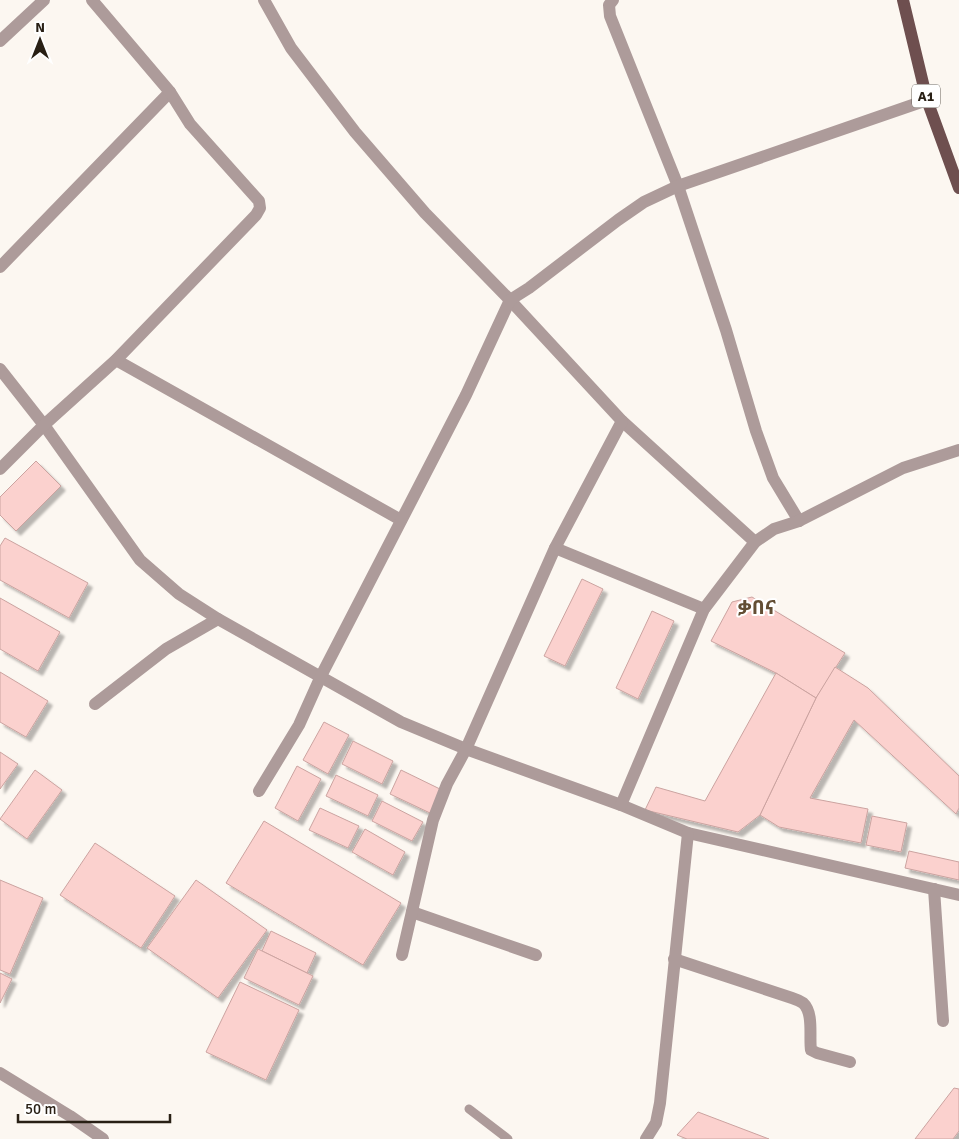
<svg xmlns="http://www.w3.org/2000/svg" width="959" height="1139" viewBox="0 0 959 1139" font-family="Signika,'Noto Sans Ethiopic',sans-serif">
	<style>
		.building { fill: #fbd1ce; stroke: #cba3a0; filter: url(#shadow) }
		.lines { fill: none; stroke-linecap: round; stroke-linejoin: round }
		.service { stroke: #ad9b9a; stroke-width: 9 }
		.minor { stroke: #ad9b9a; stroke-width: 12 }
		.primary { stroke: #6e4f4f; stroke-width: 12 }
		.labels { text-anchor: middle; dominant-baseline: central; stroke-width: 4; stroke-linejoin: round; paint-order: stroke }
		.shield { fill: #fff; stroke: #69635b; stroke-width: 1 }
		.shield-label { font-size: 14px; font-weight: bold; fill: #292015 }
		.district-label { font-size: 20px; font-weight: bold; fill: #634e34; stroke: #fff }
	</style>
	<defs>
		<filter id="shadow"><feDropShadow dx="4.5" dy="4.5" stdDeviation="1" flood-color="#0004"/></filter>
	</defs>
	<rect width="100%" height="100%" fill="#fcf7f1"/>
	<g class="building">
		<path d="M36,461L61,486L16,531L0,515V497Z"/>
		<path d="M5,538L88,583L69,618L0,580V546Z"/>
		<path d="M582,579L603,589L565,666L544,656Z"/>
		<path d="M752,597L845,653L816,698L776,673L711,641L732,602Z"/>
		<path d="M0,598L60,632L38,671L0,649Z"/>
		<path d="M652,611L674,621L638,699L616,688Z"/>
		<path d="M835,667L868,688L959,776V808L956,814L854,720L810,798L868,809L861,843L779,827L760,815L816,698Z"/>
		<path d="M0,672L48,701L26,737L0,722Z"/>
		<path d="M776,673L816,698L760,815L738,832L645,810L656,787L705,801Z"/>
		<path d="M324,722L349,735L328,774L303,760Z"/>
		<path d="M353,741L393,761L382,784L342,764Z"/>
		<path d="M0,752L18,764L0,789Z"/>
		<path d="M297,766L321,779L298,821L275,808Z"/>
		<path d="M35,770L62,790L27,839L0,819Z"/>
		<path d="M401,770L442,790L430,813L390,794Z"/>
		<path d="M336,775L378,795L368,816L326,796Z"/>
		<path d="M382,801L423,822L412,841L372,821Z"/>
		<path d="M320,808L359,826L348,848L309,830Z"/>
		<path d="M872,816L907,823L901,852L866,845Z"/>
		<path d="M264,821L401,903L363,965L226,883Z"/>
		<path d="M365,829L405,852L393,875L352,852Z"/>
		<path d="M95,843L175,896L141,948L60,895Z"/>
		<path d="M909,851L959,862V880L905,868Z"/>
		<path d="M0,880L43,898L10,974L0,970Z"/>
		<path d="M196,880L267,930L218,998L147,948Z"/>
		<path d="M271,931L316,953L307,973L262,951Z"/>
		<path d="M258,949L313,976L299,1005L244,978Z"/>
		<path d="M0,973L12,979L0,1003Z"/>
		<path d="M240,982L299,1010L266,1080L206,1052Z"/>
		<path d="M954,1088L959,1089V1131L953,1139H915Z"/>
		<path d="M698,1112L769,1139H687L677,1135Z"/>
	</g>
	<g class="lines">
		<path class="service" d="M469,1109L508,1139"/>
		<g class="minor">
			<path d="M264,0L291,48L355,132L425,213L510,300L622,421L755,542"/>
			<path d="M613,0L609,5L610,16L678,186L726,330L756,431L773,478L799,521"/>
			<path d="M0,41L44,0"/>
			<path d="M0,267L170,92"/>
			<path d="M116,360L401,520"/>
			<path d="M0,369L44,425L140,560L179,594L218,619L401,722L466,749L621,805L688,833L959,895"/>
			<path d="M0,469L44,425L116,360L256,215L260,208L259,201L190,124L170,92L92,0"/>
			<path d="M555,548L704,609"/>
			<path d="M95,704L166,649L218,619"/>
			<path d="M259,791L299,725L321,676L466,395L510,300L529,288L618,220L644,202L678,186L927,100"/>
			<path d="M621,805L704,609L755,542L774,529L799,521L903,468L959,450"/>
			<path d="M934,889L943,1021"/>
			<path d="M412,912L536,955"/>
			<path d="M402,955L433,820L447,784L466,749L555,548L622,421"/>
			<path d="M674,959L792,998C795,999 800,1001 803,1003C814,1013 809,1037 811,1050L817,1053L850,1062"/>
			<path d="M0,1073L70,1116L103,1139"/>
			<path d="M646,1139L656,1123L660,1103L688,833"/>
		</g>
		<path class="primary" d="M903,0L927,100L959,188"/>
	</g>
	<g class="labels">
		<rect class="shield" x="912" y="84.5" width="28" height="23" rx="4"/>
		<g class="shield-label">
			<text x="926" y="96">A1</text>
		</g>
		<g class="district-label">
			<text x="757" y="607">ቃበና</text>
		</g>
	</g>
	<g transform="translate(40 40)" stroke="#ffffff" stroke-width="4" paint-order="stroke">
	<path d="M0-4L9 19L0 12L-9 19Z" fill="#292015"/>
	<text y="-8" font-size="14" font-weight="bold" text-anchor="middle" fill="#292015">N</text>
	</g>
	<path d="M18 1114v8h152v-8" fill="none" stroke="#292015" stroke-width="2.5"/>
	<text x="25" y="1114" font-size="15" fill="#292015" stroke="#ffffff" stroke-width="4" paint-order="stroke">50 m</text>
</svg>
